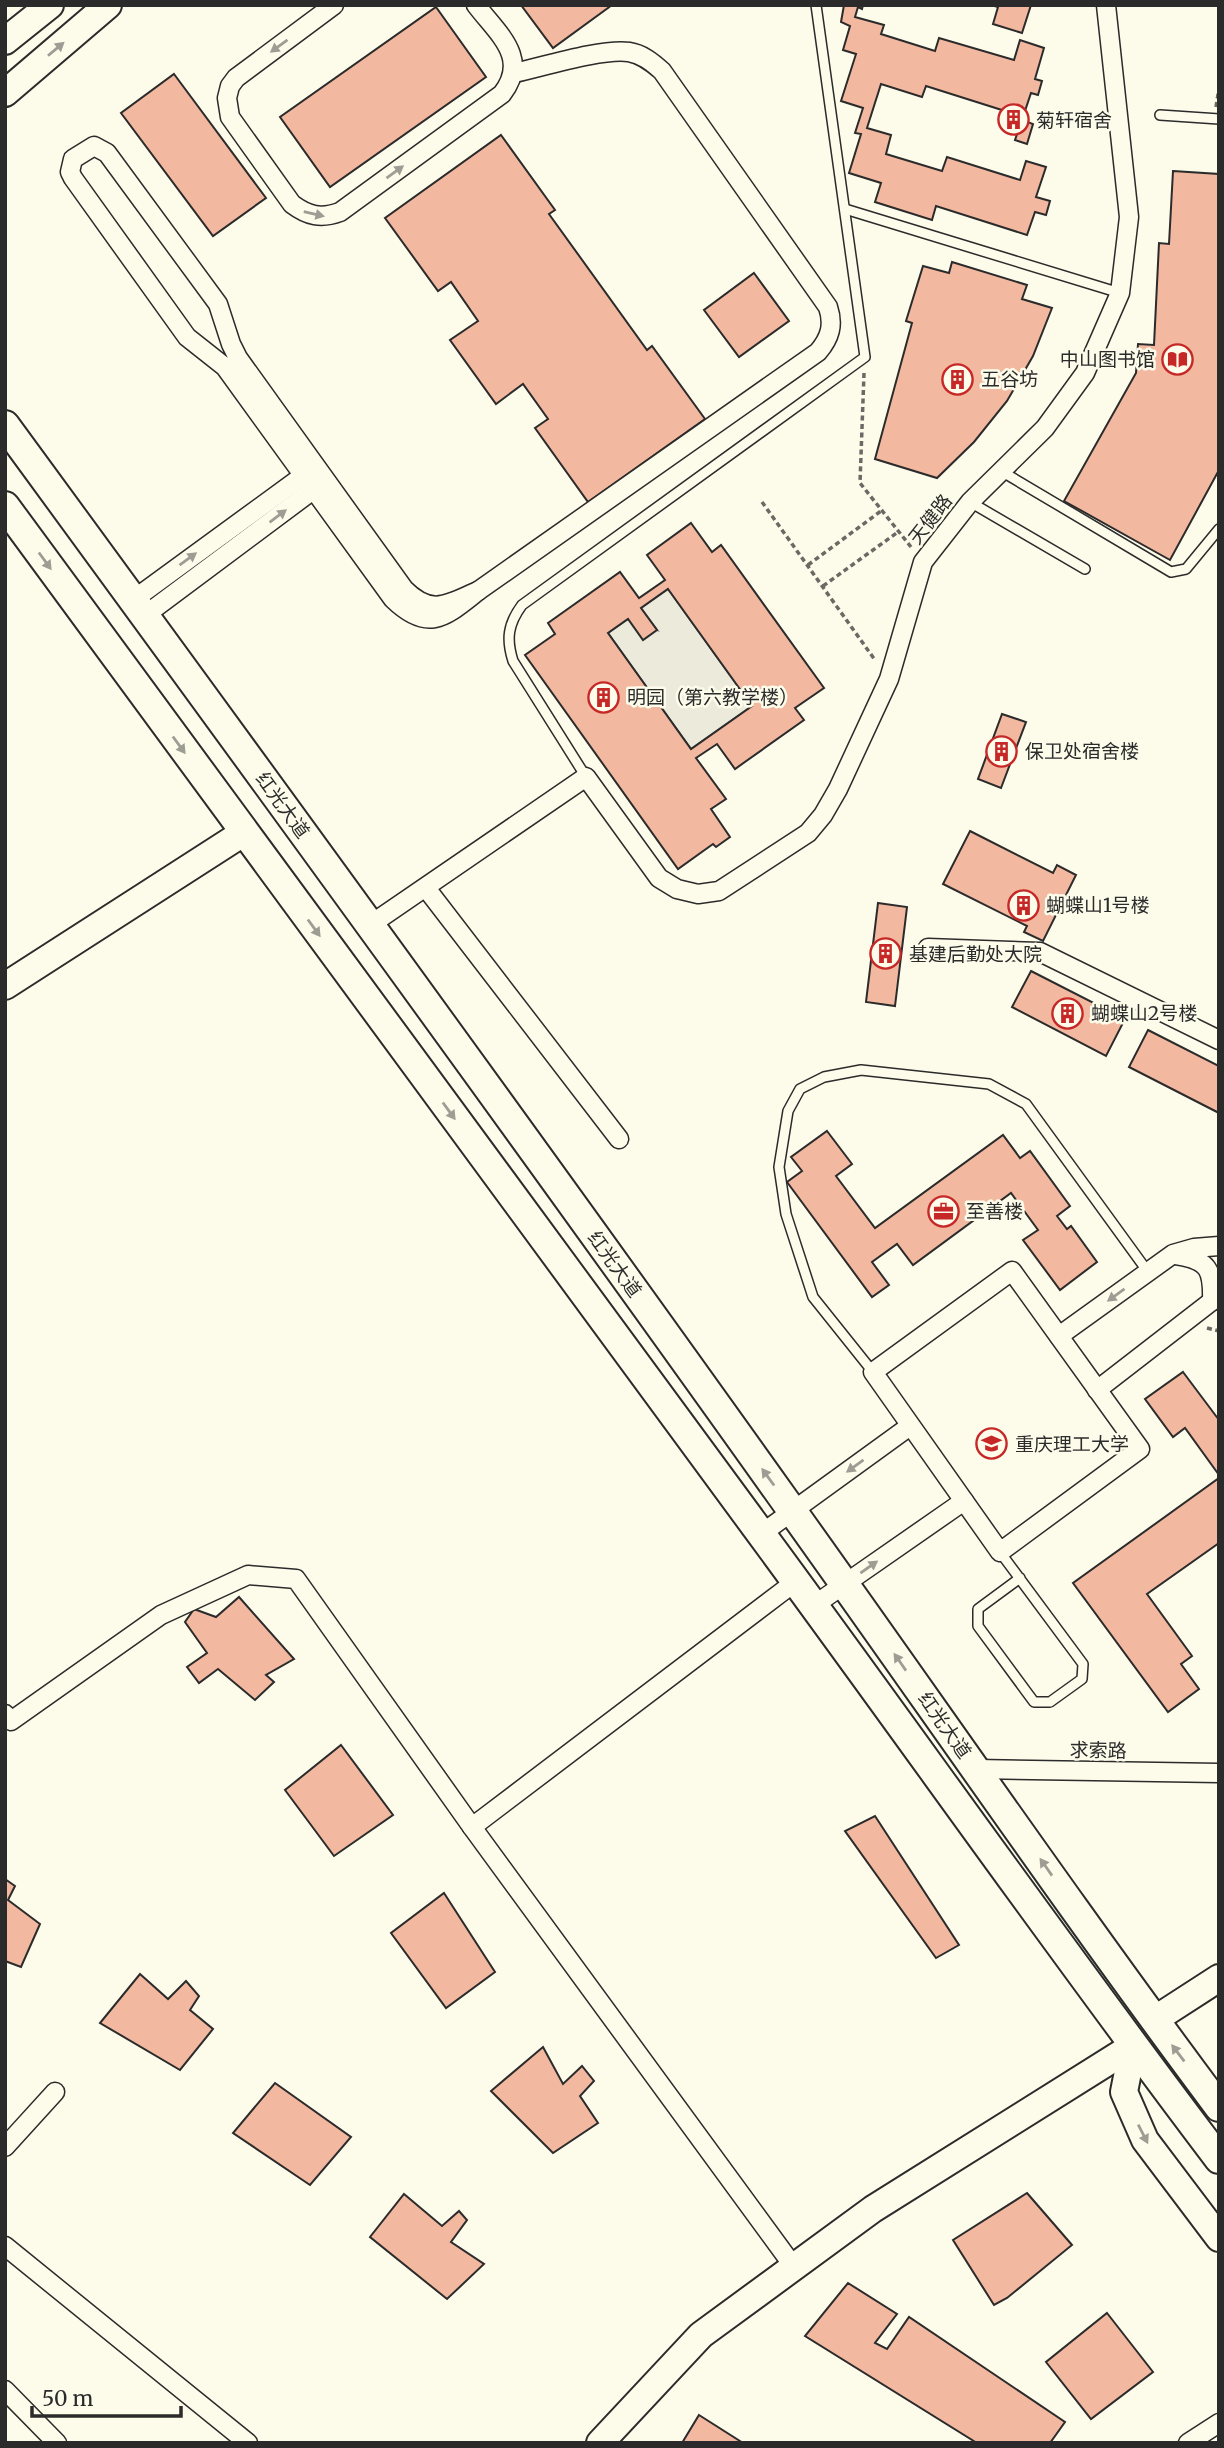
<svg xmlns="http://www.w3.org/2000/svg" width="1224" height="2448" viewBox="0 0 1224 2448" font-family="Merriweather,'Noto Sans SC',serif">
	<style>
		.green { fill: #ecebdb; stroke: #74746e; stroke-width: 2 }
		.building { fill: #f2b8a0; stroke: #2b2b2b; stroke-width: 2; fill-rule: evenodd }
		.lines { fill: none; stroke-linecap: round; stroke-linejoin: round }
		.lane-casing { stroke: #2b2b2b; stroke-width: 12 }
		.street-casing { stroke: #2b2b2b; stroke-width: 21 }
		.secondary-casing { stroke: #2b2b2b; stroke-width: 30 }
		.primary-casing { stroke: #2b2b2b; stroke-width: 32 }
		.path { stroke: #6a6964; stroke-width: 3.5; stroke-dasharray: 5 3.5; stroke-linecap: butt }
		.lane { stroke: #fdfbea; stroke-width: 9 }
		.street { stroke: #fdfbea; stroke-width: 18 }
		.secondary { stroke: #fdfbea; stroke-width: 26 }
		.primary { stroke: #fdfbea; stroke-width: 28 }
		.oneway { fill: #9e9d94 }
		.labels { text-anchor: middle; dominant-baseline: central; stroke-width: 5; stroke-linejoin: round; paint-order: stroke }
		.poi-label { font-size: 19px; fill: #2b2b2b; stroke: #fdfbea; text-anchor: start }
		.street-label { font-size: 19px; fill: #2b2b2b; stroke: #fdfbea }
	</style>
	<rect width="100%" height="100%" fill="#fdfbea"/>
	<path class="green" d="M668,589L752,706L691,749L608,633L628,619L657,630L641,608Z"/>
	<g class="building">
		<path d="M521,5H612L553,48Z"/>
		<path d="M844,5H863L862,9L858,7L855,17L884,25L881,34L935,51L939,38L1014,60L1020,40L1044,48L1035,79L1042,81L1038,95L1031,93L1022,120L1033,124L1027,144L1015,140L1020,125L1003,120L1005,111L926,86L922,97L881,84L867,128L891,135L886,154L942,171L947,157L1020,180L1026,161L1046,167L1036,197L1050,201L1046,215L1035,212L1027,235L936,206L932,220L875,202L881,183L849,173L861,134L855,133L863,108L841,101L856,54L843,50L850,26L841,22Z"/>
		<path d="M991,5H1031L1022,33L993,24L998,7Z"/>
		<path d="M436,7L486,77L330,187L280,117Z"/>
		<path d="M174,74L266,198L213,236L121,113Z"/>
		<path d="M501,135L555,210L549,214L647,350L652,346L705,419L588,502L535,428L548,419L523,384L496,404L450,340L478,321L451,282L438,291L385,218Z"/>
		<path d="M1173,171L1219,174V470L1170,560L1064,501L1136,373L1138,344L1154,345L1159,243L1169,244Z"/>
		<path d="M952,262L1027,285L1022,299L1052,308L1033,356L1007,401L974,442L937,478L875,459L912,323L906,321L923,266L949,273Z"/>
		<path d="M754,273L789,321L739,357L704,310Z"/>
		<path d="M691,523L712,552L721,545L824,688L795,708L804,720L735,769L717,744L696,758L726,799L711,809L730,837L716,847L713,844L678,869L525,655L555,634L548,623L620,572L639,598L665,580L647,555ZM668,589L752,706L691,749L608,633L628,619L643,640L657,630L641,608Z"/>
		<path d="M1002,714L1026,722L1001,788L978,779Z"/>
		<path d="M970,831L1053,873L1057,865L1076,875L1043,941L1024,932L1027,926L943,884Z"/>
		<path d="M878,903L907,907L895,1006L866,1002Z"/>
		<path d="M1031,971L1125,1019L1106,1056L1012,1007Z"/>
		<path d="M1148,1030L1219,1066V1113L1129,1067Z"/>
		<path d="M827,1131L852,1164L836,1176L875,1228L1003,1135L1020,1158L1030,1151L1070,1206L1057,1216L1067,1229L1071,1226L1097,1262L1060,1290L1023,1240L1038,1230L1011,1193L913,1265L897,1244L872,1262L889,1285L872,1297L787,1182L802,1171L791,1157Z"/>
		<path d="M1183,1372L1219,1420V1475L1185,1428L1173,1437L1145,1399Z"/>
		<path d="M1219,1478V1543L1147,1594L1192,1656L1181,1664L1199,1689L1168,1712L1073,1583Z"/>
		<path d="M239,1597L294,1659L266,1675L274,1682L255,1700L218,1669L199,1683L187,1667L207,1653L185,1622L194,1609L216,1617Z"/>
		<path d="M341,1745L393,1815L334,1856L285,1790Z"/>
		<path d="M875,1816L959,1945L936,1958L845,1831Z"/>
		<path d="M5,1879L15,1886L8,1900L40,1924L21,1967L5,1961Z"/>
		<path d="M444,1893L495,1972L446,2008L391,1933Z"/>
		<path d="M140,1974L168,1999L186,1981L199,1996L190,2010L213,2029L180,2070L100,2023Z"/>
		<path d="M543,2047L563,2084L582,2066L594,2081L580,2096L598,2123L553,2153L491,2091Z"/>
		<path d="M275,2083L351,2137L310,2185L233,2133Z"/>
		<path d="M1027,2193L1072,2245L1007,2298L994,2305L953,2240Z"/>
		<path d="M404,2194L442,2226L459,2211L467,2220L451,2242L484,2264L447,2299L370,2237Z"/>
		<path d="M848,2283L897,2314L875,2343L887,2349L909,2317L1065,2422L1050,2443H977L805,2336Z"/>
		<path d="M1107,2313L1153,2372L1091,2419L1046,2362Z"/>
		<path d="M699,2415L743,2443H682Z"/>
	</g>
	<g class="lines">
		<defs>
			<g id="lane">
				<path d="M1160,115L1219,119"/>
				<path d="M845,209L1120,293"/>
				<path d="M1001,471L1171,572L1186,569L1219,529"/>
				<path d="M970,502L1085,569"/>
				<path d="M586,777L513,661C506,639 508,624 522,605L865,357L816,5"/>
				<path d="M873,1372L813,1297L786,1214L779,1167L788,1111L800,1089L824,1077L861,1070L989,1084L1026,1104L1148,1272"/>
				<path d="M1000,1552L1083,1664L1082,1679L1050,1702H1034L978,1626V1609L1020,1578"/>
			</g>
			<g id="street">
				<path d="M334,5L236,78L230,86L227,98L230,117L292,204C308,216 321,219 340,212L502,94C530,58 498,34 476,5"/>
				<path d="M94,146L107,153L218,304L231,344L238,358L404,589C432,617 448,604 478,591C446,616 429,634 393,599L225,367L187,337L73,178L70,172L73,159Z"/>
				<path d="M478,591L818,352C830,338 834,325 828,307L662,71C652,62 642,54 629,52C603,48 542,67 514,73"/>
				<path d="M133,600L311,470"/>
				<path d="M144,616L321,484"/>
				<path d="M426,888L619,1139"/>
				<path d="M370,925L586,777L659,878L677,889L698,894L719,891L808,833L823,815L838,789L889,679L923,562L970,502L1045,428L1085,373L1120,293L1129,217L1106,5"/>
				<path d="M928,948L1040,952L1219,1040"/>
				<path d="M1176,1255C1209,1260 1213,1270 1212,1301"/>
				<path d="M1012,1271L1140,1449L1000,1552L873,1372Z"/>
				<path d="M1059,1336L1173,1254L1194,1248L1219,1246"/>
				<path d="M1097,1390L1212,1301L1219,1291"/>
				<path d="M761,1534L910,1426"/>
				<path d="M813,1606L964,1501"/>
				<path d="M5,1714L11,1721L161,1615L248,1575L296,1579L472,1827L794,2267"/>
				<path d="M976,1769L1219,1773"/>
				<path d="M472,1827L795,1582"/>
				<path d="M5,2147L55,2092"/>
				<path d="M5,2246L248,2443"/>
				<path d="M5,2390L57,2443"/>
				<path d="M1188,2443L1219,2423"/>
			</g>
			<g id="secondary">
				<path d="M5,41L50,5"/>
				<path d="M5,93L108,5"/>
				<path d="M5,986L243,833"/>
				<path d="M1154,2020L1219,1978"/>
				<path d="M1133,2046L1124,2092L1145,2140L1219,2238"/>
				<path d="M600,2443L701,2335L873,2209L1133,2046"/>
			</g>
			<g id="primary">
				<path d="M5,425C268,784 530,1143 788,1505C932,1706 1071,1909 1219,2107"/>
				<path d="M5,506C254,848 506,1187 756,1527C911,1737 1061,1951 1219,2159"/>
			</g>
		</defs>
		<use href="#lane" class="lane-casing"/>
		<use href="#street" class="street-casing"/>
		<use href="#secondary" class="secondary-casing"/>
		<use href="#primary" class="primary-casing"/>
		<g class="path">
			<path d="M1216,107L1219,88"/>
			<path d="M864,373L860,483L911,547"/>
			<path d="M762,502L875,660"/>
			<path d="M808,565L881,511"/>
			<path d="M823,586L898,532"/>
			<path d="M1207,1328L1219,1331"/>
		</g>
		<use href="#lane" class="lane"/>
		<use href="#street" class="street"/>
		<use href="#secondary" class="secondary"/>
		<use href="#primary" class="primary"/>
	</g>
	<defs><path id="oneway-solid" d="M-6-.8H1V-3.2L6.5 0L1 3.2V.8H-6Z" transform="scale(1.75)"/></defs>
	<g class="oneway">
		<use href="#oneway-solid" transform="translate(279 46) rotate(144)"/>
		<use href="#oneway-solid" transform="translate(56 49) rotate(-40)"/>
		<use href="#oneway-solid" transform="translate(395 172) rotate(-36)"/>
		<use href="#oneway-solid" transform="translate(314 214) rotate(13)"/>
		<use href="#oneway-solid" transform="translate(278 516) rotate(-37)"/>
		<use href="#oneway-solid" transform="translate(188 559) rotate(-36)"/>
		<use href="#oneway-solid" transform="translate(45 561) rotate(54)"/>
		<use href="#oneway-solid" transform="translate(179 745) rotate(54)"/>
		<use href="#oneway-solid" transform="translate(314 928) rotate(54)"/>
		<use href="#oneway-solid" transform="translate(449 1111) rotate(54)"/>
		<use href="#oneway-solid" transform="translate(1116 1295) rotate(144)"/>
		<use href="#oneway-solid" transform="translate(855 1466) rotate(144)"/>
		<use href="#oneway-solid" transform="translate(768 1477) rotate(-126)"/>
		<use href="#oneway-solid" transform="translate(869 1567) rotate(-35)"/>
		<use href="#oneway-solid" transform="translate(900 1662) rotate(-125)"/>
		<use href="#oneway-solid" transform="translate(1046 1867) rotate(-125)"/>
		<use href="#oneway-solid" transform="translate(1178 2053) rotate(-127)"/>
		<use href="#oneway-solid" transform="translate(1143 2134) rotate(63)"/>
	</g>
	<defs>
		<symbol id="building-ring" viewBox="-11 -11 22 22"><circle r="9.5" fill="#fdfbea" stroke="#c62828" stroke-width="1.5"/><path d="M-4-6H4V6H1V3H-1V6H-4ZM-2.5-4.3h1.7v1.8h-1.7ZM.8-4.3h1.7v1.8H.8ZM-2.5-1h1.7V.8h-1.7ZM.8-1h1.7V.8H.8Z" fill="#c62828"/></symbol>
		<symbol id="library-ring" viewBox="-11 -11 22 22"><circle r="9.5" fill="#fdfbea" stroke="#c62828" stroke-width="1.5"/><path d="M-6-4Q-3-5.5-.7-3.5V5Q-3 3-6 4ZM6-4Q3-5.5 .7-3.5V5Q3 3 6 4Z" fill="#c62828"/></symbol>
		<symbol id="office-ring" viewBox="-11 -11 22 22"><circle r="9.5" fill="#fdfbea" stroke="#c62828" stroke-width="1.5"/><path d="M-6-3h4V-5.5h4V-3h4V5H-6ZM-1-4.5V-3h2v-1.5ZM-6 0V1H6V0Z" fill="#c62828"/></symbol>
		<symbol id="university-ring" viewBox="-11 -11 22 22"><circle r="9.5" fill="#fdfbea" stroke="#c62828" stroke-width="1.5"/><path d="M0-5L7-2L0 1L-7-2ZM-4 1L0 2.5L4 1V4Q0 6-4 4Z" fill="#c62828"/></symbol>
	</defs>
	<g fill-rule="evenodd">
		<use href="#building-ring" x="996" y="102" width="35" height="35"/>
		<use href="#library-ring" x="1160" y="342" width="35" height="35"/>
		<use href="#building-ring" x="940" y="362" width="35" height="35"/>
		<use href="#building-ring" x="586" y="680" width="35" height="35"/>
		<use href="#building-ring" x="984" y="734" width="35" height="35"/>
		<use href="#building-ring" x="1006" y="888" width="35" height="35"/>
		<use href="#building-ring" x="868" y="936" width="35" height="35"/>
		<use href="#building-ring" x="1050" y="996" width="35" height="35"/>
		<use href="#office-ring" x="926" y="1194" width="35" height="35"/>
		<use href="#university-ring" x="974" y="1426" width="35" height="35"/>
	</g>
	<g class="labels">
		<g class="poi-label">
			<text x="1036" y="120">菊轩宿舍</text>
			<text x="1155" y="359" text-anchor="end">中山图书馆</text>
			<text x="981" y="379">五谷坊</text>
			<text x="627" y="697">明园（第六教学楼）</text>
			<text x="1025" y="751">保卫处宿舍楼</text>
			<text x="1046" y="905">蝴蝶山1号楼</text>
			<text x="909" y="954">基建后勤处大院</text>
			<text x="1091" y="1013">蝴蝶山2号楼</text>
			<text x="966" y="1211">至善楼</text>
			<text x="1015" y="1444">重庆理工大学</text>
		</g>
		<g class="street-label">
			<text transform="translate(930 519) rotate(-52)">天健路</text>
			<text transform="translate(283 805) rotate(54)">红光大道</text>
			<text transform="translate(615 1264) rotate(54)">红光大道</text>
			<text transform="translate(945 1725) rotate(55)">红光大道</text>
			<text transform="translate(1098 1750) rotate(1)">求索路</text>
		</g>
	</g>
	<rect width="1224" height="2448" fill="none" stroke="#2b2b2b" stroke-width="14"/>
	<path d="M32 2406v10h149v-10" fill="none" stroke="#2b2b2b" stroke-width="3.5"/>
	<text x="42" y="2406" font-size="21" fill="#2b2b2b" stroke="#fdfbea" stroke-width="5" paint-order="stroke">50 m</text>
</svg>
